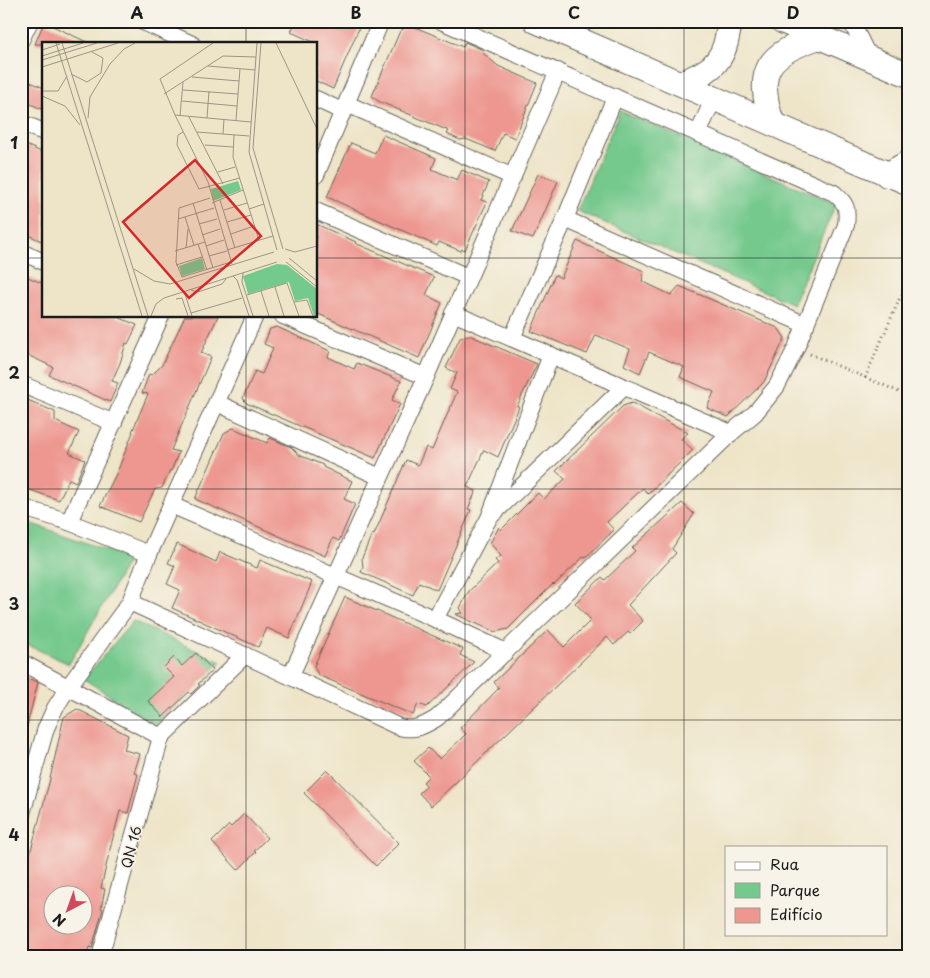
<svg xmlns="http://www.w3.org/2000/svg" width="930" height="978" viewBox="0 0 930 978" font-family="'Playpen Sans',sans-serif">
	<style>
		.green { fill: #74c98d; stroke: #487254 }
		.building { fill: #ed9790; fill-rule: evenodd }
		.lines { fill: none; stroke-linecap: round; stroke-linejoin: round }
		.minor-casing { stroke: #666259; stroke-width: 18 }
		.secondary-casing { stroke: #666259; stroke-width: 26 }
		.path { stroke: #666259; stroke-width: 3; stroke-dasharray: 1 4; stroke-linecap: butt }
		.minor { stroke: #fff; stroke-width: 16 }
		.secondary { stroke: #fff; stroke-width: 24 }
		.grid { fill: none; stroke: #1c1c1c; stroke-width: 1; stroke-opacity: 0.55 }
		.labels { text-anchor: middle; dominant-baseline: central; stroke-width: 4; stroke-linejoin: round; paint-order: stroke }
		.street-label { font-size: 14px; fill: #1c1c1c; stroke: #f7f3e8 }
		.inset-road { fill: none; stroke: #9a9584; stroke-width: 1 }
		.view { fill: #d62828; fill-opacity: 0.15; stroke: #d62828; stroke-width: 2.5 }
		.inset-edge { fill: none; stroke: #1c1c1c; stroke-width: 2.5 }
		.neatline { fill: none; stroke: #1c1c1c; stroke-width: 2 }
		.grid-label { font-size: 16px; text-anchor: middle; font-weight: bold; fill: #1c1c1c }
	</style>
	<rect width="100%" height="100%" fill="#f7f3e8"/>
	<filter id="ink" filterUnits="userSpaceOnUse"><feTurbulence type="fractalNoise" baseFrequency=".02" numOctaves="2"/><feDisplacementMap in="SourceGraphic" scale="10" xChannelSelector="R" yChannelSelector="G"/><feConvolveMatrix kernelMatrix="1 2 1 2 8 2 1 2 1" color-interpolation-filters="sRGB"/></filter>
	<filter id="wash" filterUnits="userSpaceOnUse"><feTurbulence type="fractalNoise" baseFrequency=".0096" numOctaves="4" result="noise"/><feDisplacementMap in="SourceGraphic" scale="20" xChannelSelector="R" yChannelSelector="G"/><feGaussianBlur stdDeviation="1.12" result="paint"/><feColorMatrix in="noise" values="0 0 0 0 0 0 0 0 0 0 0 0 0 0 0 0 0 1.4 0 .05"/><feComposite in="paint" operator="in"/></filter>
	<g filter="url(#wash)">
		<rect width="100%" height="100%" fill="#eee5c9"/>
		<g class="green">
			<path d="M620,111L836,204L793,304L577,211Z"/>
			<path d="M21,520L130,558L69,664L21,642Z"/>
			<path d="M133,621L221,662L155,725L84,679Z"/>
		</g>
		<g id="blocks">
			<g class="building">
				<path d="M296,21H362L333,89L316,81V43L291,32Z"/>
				<path d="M44,22L91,44H35Z"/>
				<path d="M410,25L463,47L465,42L483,50L482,52L498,66L537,83L515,138L503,133L495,151L466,139L460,140L447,134L449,131L378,101L372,96L400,31Z"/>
				<path d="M26,80L44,88V110L21,100V90Z"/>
				<path d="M383,135L436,158L432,169L457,180L462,170L489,182L481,200L487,202L465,250L462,249L461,251L439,242L437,246L327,197L351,143L375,153Z"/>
				<path d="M21,143L44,153V242L21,232Z"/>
				<path d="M538,174L558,181L533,239L512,231Z"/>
				<path d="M316,224L356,242L355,243L434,277L426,295L442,303L419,358L316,313Z"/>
				<path d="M577,241L644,271L642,281L671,295L679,286L778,328L785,338L764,382L728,417L707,408L714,392L680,377L684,367L649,352L640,373L624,365L630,349L596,335L587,354L531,331L555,275L561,278Z"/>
				<path d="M21,274L44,284V316H115L137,325L128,344L126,343L120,363L112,381L118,383L110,402L49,375L53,367L21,352Z"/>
				<path d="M185,316H218L201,353L211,357L171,450L179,452L171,471L170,470L162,488L155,489L139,522L100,506L118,470L133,432H132L148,394L142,393L149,374L152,375L162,365Z"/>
				<path d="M277,327L330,351L328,357L354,369L357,363L401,381L392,400L400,404L375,458L246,403L243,398L255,371L262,374L273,348L264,344L270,329Z"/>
				<path d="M469,335L537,364L517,406L519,407L498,457L484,450L467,487L476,491L468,509L471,510L437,590L419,582L413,595L361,572L363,567L362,558L372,534L374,535L406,460L418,465L426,447L432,450L457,392L450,389L457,373L446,368L460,338Z"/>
				<path d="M21,397L55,412V421L79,432L69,453L85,460L76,482L69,479L59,500L21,487Z"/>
				<path d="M632,403L688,433L681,439L693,450L648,494L643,488L607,522L614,530L585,558L583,557L554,585L553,584L508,629L495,632L455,614L463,613L460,608L469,591L498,563L495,560L501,556L490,543L499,527L501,530L538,493L544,499L565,479L556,471L623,406Z"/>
				<path d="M233,428L267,443L270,438L291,447L299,455L323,465V467L352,481L344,499L355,504L339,541L333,538L325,556L195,499L224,433Z"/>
				<path d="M682,503L694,514L672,549L676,553L628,605L643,621L630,634L628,632L614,645L607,637L431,806L419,793L427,786L423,782L429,776L414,761L428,748L440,759L466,734L460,728L499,688L494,682L548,630L564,647L591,620L575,603L602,577L605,580L635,551L632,548Z"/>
				<path d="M177,544L216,562L220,552L257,568L260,560L312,582L289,638L267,628L258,647L172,608L180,590L167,584L175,566L168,563Z"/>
				<path d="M345,597L463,649L460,655L474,662L427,707L418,704L413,715L318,675L314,666Z"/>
				<path d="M196,653L213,670L198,684L200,685L191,694L189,692L163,717L148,701L174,677L164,667L174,657L182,666Z"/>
				<path d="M21,676L38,682L26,729L21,728Z"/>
				<path d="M77,709L128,735L124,750L140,754L134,773L138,774L128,813L120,811L110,849L101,888L105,889L101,908L103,909L92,948L89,947L86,957H21V887L49,783L64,717ZM52,896H82V926H52Z"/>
				<path d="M327,770L399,843L376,866L304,793Z"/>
				<path d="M244,814L267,838L254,851L256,852L238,870L212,842L229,825L231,827Z"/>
			</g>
		</g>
	</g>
	<g filter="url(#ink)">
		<use href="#blocks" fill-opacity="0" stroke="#666259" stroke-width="1"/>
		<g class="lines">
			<defs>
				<g id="minor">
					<path d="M141,21L192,44"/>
					<path d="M851,21L869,58"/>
					<path d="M21,40L30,21"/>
					<path d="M316,99L344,112"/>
					<path d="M347,104L513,177"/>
					<path d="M21,123L44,132"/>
					<path d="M698,134L714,97"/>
					<path d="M316,175L381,21"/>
					<path d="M316,211L468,277"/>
					<path d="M565,219L806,325"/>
					<path d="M21,252L44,262"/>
					<path d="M453,313L731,433"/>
					<path d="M283,316L426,377"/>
					<path d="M512,338L565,219L615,97"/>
					<path d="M21,384L114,423"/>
					<path d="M217,403L380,477"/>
					<path d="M171,505L435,619L506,652"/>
					<path d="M21,507L69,522L149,554"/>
					<path d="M493,514L624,387"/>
					<path d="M69,522L161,316"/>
					<path d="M130,602L399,727C415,731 424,726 437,718L731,433L755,413L777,386L796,348L846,225C848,209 847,204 834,193L441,21"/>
					<path d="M435,619L489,518L551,355"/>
					<path d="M21,662L161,737"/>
					<path d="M291,675L426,377L558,71"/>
					<path d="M161,737L245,655"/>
					<path d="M21,817L46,728L55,708L69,686L130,602L149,554L255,316"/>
					<path d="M100,957L161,737"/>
				</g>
				<g id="secondary">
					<path d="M536,21L909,183"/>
					<path d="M782,21L909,75"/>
					<path d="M681,83C705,73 722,66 727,37C728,32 730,27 728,21"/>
					<path d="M772,123C755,69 767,54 819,37"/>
					<path d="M887,175L909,162"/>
				</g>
			</defs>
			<use href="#minor" class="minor-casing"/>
			<use href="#secondary" class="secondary-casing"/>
			<g class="path">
				<path d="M810,354L909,396"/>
				<path d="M865,378L909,277"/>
			</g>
			<use href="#minor" class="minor"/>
			<use href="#secondary" class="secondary"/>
		</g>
	</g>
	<path class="grid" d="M246,21V44M465,21V957M684,21V957M21,258H44M316,258H909M246,316V957M21,489H909M21,720H909"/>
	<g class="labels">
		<g class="street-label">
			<text transform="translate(131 847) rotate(-75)">QN 16</text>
		</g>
	</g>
	<g transform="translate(42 42)">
		<rect width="275" height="275" fill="#eee5c9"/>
		<path d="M196,139L199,148L171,159L169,147ZM160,216L163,227L140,234L137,224ZM235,222L245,223L275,247V274H272L266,256L253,259L247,240L206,252L201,234Z" fill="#74c98d"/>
		<path class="inset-road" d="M14,1L100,274M20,1L106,274M215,1L207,110L235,208M219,1L211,106L241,207M234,1L275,87M0,8L18,2M0,14L41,1M0,18L55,1M166,24L213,28M0,25L76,1M29,32L45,40L59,31L61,16L50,10M150,35L197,39M141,48L196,52M0,49H16L25,34M122,52L181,14L214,15M0,54L23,64L38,83M140,59L195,64M133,73L118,37L171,1M138,74L141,40M147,75L181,142M46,76L48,55L68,22L82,7L93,1M165,76L167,49M194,78L198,27M141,90L136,93L135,103L157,147M155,90L207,94M181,92L182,77M192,93L191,115L217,198M163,103L191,105M176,130L193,125M157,147L198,136M168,156L137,166L134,220L140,235L189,220M178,158L193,206M151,161L171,226M170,161L201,148M207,167L222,162M182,168L205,161M143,175L152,203M136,177L172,166M185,180L209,173M157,182L175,177M189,192L212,184M160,193L178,187M156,202L165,228M164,204L182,198M144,206L146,187M243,207L253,210L275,204M185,208L231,194M133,209L163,200M167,214L185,209M247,216L275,239M244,220L275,245M190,222L166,140L133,73L209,80M134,223L160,215M92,227L112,239L128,242L232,210M201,231L200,240L211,274M191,234L195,238L207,274M233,245L242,274M149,248L156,250L180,242L184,237M142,249L150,274M219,249L227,274M205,253L245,241L257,274M134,257L140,256L146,274M252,260L265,258L271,274M149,271L200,256M109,274L114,262L122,256L235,220"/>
		<path class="view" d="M153,118L219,194L147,256L81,180Z"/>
		<rect width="275" height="275" class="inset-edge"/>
	</g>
	<rect width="930" height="978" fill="none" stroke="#f7f3e8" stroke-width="55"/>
	<rect x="725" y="846" width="162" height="90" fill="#f7f3e8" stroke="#9f9d96"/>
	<rect x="735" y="862" width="25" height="8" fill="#ffffff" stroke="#9f9d96"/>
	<text x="770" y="870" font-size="15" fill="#1c1c1c">Rua</text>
	<rect x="735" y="883" width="25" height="15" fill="#74c98d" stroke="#9f9d96"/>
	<text x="770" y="896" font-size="15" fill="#1c1c1c">Parque</text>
	<rect x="735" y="908" width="25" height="15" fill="#ed9790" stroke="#9f9d96"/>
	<text x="770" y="920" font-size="15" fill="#1c1c1c">Edifício</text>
	<g transform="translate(68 910) rotate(221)"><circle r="24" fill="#f7f3e8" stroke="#9f9d96"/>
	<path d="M0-4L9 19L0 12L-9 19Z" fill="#d1495b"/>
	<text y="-8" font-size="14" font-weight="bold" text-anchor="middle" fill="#1c1c1c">N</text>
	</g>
	<rect x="28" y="28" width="874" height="922" class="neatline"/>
	<g class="grid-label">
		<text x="137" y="19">A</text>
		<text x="356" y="19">B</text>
		<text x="574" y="19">C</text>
		<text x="793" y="19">D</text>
		<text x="14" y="149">1</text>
		<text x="14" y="379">2</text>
		<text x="14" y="610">3</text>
		<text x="14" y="841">4</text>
	</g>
</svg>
